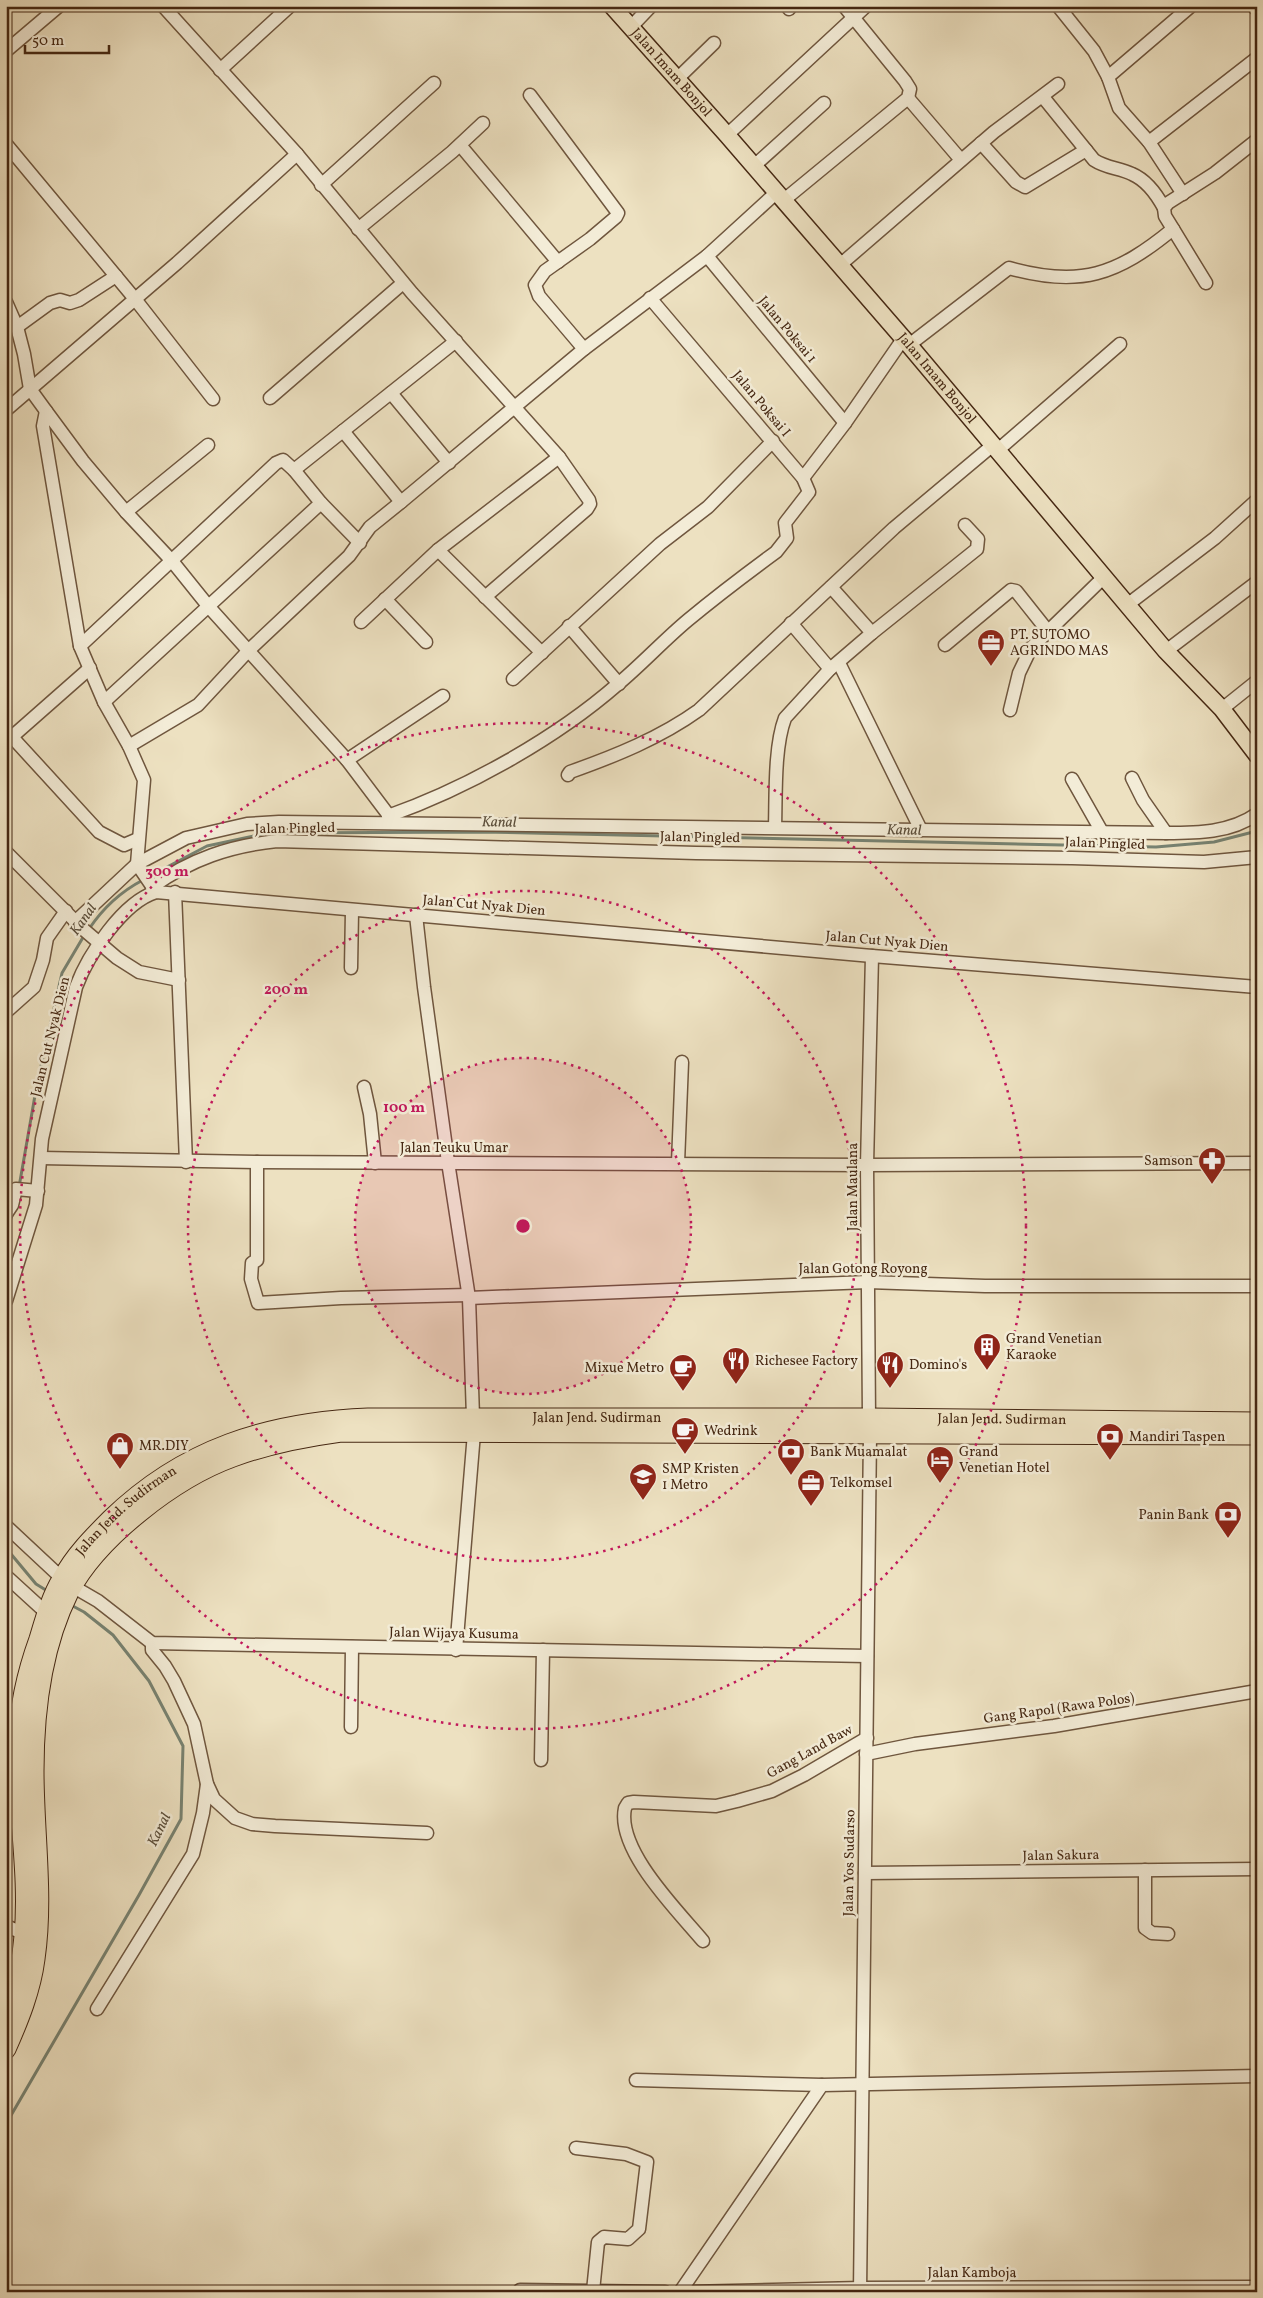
<svg xmlns="http://www.w3.org/2000/svg" width="1263" height="2298" viewBox="0 0 1263 2298" font-family="Vollkorn,serif">
	<style>
		.lines { fill: none; stroke-linecap: round; stroke-linejoin: round }
		.stream { stroke: #778271; stroke-width: 3 }
		.minor-casing { stroke: #6f563e; stroke-width: 15 }
		.major-casing { stroke: #452712; stroke-width: 19 }
		.highway-casing { stroke: #452712; stroke-width: 21 }
		.minor { stroke: #f3ecd7; stroke-width: 12 }
		.major { stroke: #ede1c1; stroke-width: 16 }
		.highway { stroke: #ede1c1; stroke-width: 19 }
		.ring { fill: none; stroke: #c2185b; stroke-width: 2.5; stroke-dasharray: 2.5 5 }
		.labels { text-anchor: middle; dominant-baseline: central; stroke-width: 5; stroke-linejoin: round; paint-order: stroke }
		.street-label { font-size: 14px; fill: #452712; stroke: #f3ecd7 }
		.poi-label { font-size: 14px; fill: #452712; stroke: #f3ecd7; text-anchor: start }
		.water-label { font-size: 15px; font-style: italic; fill: #5a4d3a; stroke: #f3ecd7 }
		.centre { fill: #c2185b; stroke: #f3ecd7; stroke-width: 2.5 }
		.ring-label { font-size: 15px; text-anchor: middle; font-weight: bold; fill: #c2185b; stroke: #f3ecd7; stroke-width: 5; stroke-linejoin: round; paint-order: stroke }
	</style>
	<rect width="100%" height="100%" fill="#ede1c1"/>
	<filter id="stains"><feTurbulence type="fractalNoise" baseFrequency=".004" numOctaves="4"/><feColorMatrix values="0 0 0 0 .2 0 0 0 0 .09 0 0 0 0 .02 0 0 0 .5 -.17"/></filter>
	<radialGradient id="worn" r=".72"><stop offset=".6" stop-color="#630" stop-opacity="0"/><stop offset="1" stop-color="#630" stop-opacity=".3"/></radialGradient>
	<g class="lines">
		<g class="stream">
			<path d="M148,877L207,846L268,833L482,832L1156,847L1214,842L1257,831"/>
			<path d="M89,929C103,908 120,892 143,880"/>
			<path d="M19,1187L37,1084L62,973L85,934"/>
			<path d="M6,1236L12,1215"/>
			<path d="M6,1548L36,1584L49,1592"/>
			<path d="M6,2124L139,1895L181,1819L183,1746L149,1681L113,1635L84,1612L69,1604"/>
		</g>
		<defs>
			<g id="minor">
				<path d="M163,6L297,154L412,293L559,457L589,500L590,504L587,509L485,597"/>
				<path d="M1058,6L1094,51L1108,77L1119,108L1149,142L1183,194"/>
				<path d="M1253,6L1257,10"/>
				<path d="M789,9L791,6"/>
				<path d="M630,28L651,6"/>
				<path d="M6,51L59,6"/>
				<path d="M220,70L290,6"/>
				<path d="M1108,77L1191,6"/>
				<path d="M677,79L714,43"/>
				<path d="M530,95L618,213L616,217L590,239L545,271L535,285L539,296L584,349"/>
				<path d="M1043,97L1094,160C1106,168 1119,168 1132,174C1146,180 1157,195 1164,208"/>
				<path d="M908,98L961,160"/>
				<path d="M727,135L866,6"/>
				<path d="M1149,142L1257,58"/>
				<path d="M981,143L1016,182L1025,187L1086,150"/>
				<path d="M6,144L135,299L213,399"/>
				<path d="M460,145L558,262"/>
				<path d="M754,166L824,103"/>
				<path d="M321,185L434,83"/>
				<path d="M784,200L908,98L910,89L905,81L844,6"/>
				<path d="M358,229L452,152L483,123"/>
				<path d="M1173,229L1206,283"/>
				<path d="M707,256L845,423"/>
				<path d="M840,265L994,132L1058,84"/>
				<path d="M6,302L17,327L24,354L30,389L46,411L83,461L126,512L172,561L209,607L347,760L393,821"/>
				<path d="M17,327L50,303L60,300L70,303L79,300L116,276"/>
				<path d="M909,345L1009,268C1080,288 1117,275 1173,229L1165,216L1164,208L1168,203L1215,173L1257,140"/>
				<path d="M391,393L449,463"/>
				<path d="M270,398L403,283"/>
				<path d="M6,410L177,263L297,154"/>
				<path d="M46,411L43,426L80,646L104,702L129,746L144,780L137,864L156,892"/>
				<path d="M343,431L401,502"/>
				<path d="M998,450L1120,344"/>
				<path d="M294,470L321,503L360,543"/>
				<path d="M803,478L845,423L903,339"/>
				<path d="M126,512L208,445"/>
				<path d="M438,550L542,653"/>
				<path d="M831,587L872,633"/>
				<path d="M385,599L426,642"/>
				<path d="M1127,605L1215,538L1257,500"/>
				<path d="M361,622L438,550L559,457"/>
				<path d="M791,623L830,669"/>
				<path d="M569,626L619,684"/>
				<path d="M945,645L1011,590L1016,591L1047,630"/>
				<path d="M80,646L276,463L283,460L294,470L456,341"/>
				<path d="M1166,651L1257,582"/>
				<path d="M839,663L921,830"/>
				<path d="M513,679L660,544L708,507L773,441"/>
				<path d="M104,702L321,503"/>
				<path d="M1222,709L1257,681"/>
				<path d="M1010,710L1019,673L1031,648L1104,577"/>
				<path d="M12,737L99,832L124,845L138,839"/>
				<path d="M6,742L90,668"/>
				<path d="M129,746L198,705L249,650L349,556L370,527L401,502L584,349L707,256L777,192"/>
				<path d="M347,760L443,696"/>
				<path d="M568,775L570,772C615,756 660,738 699,710L894,528L993,445"/>
				<path d="M1132,778L1143,800L1166,833"/>
				<path d="M1072,779L1102,832"/>
				<path d="M388,816C467,788 555,739 618,684C642,664 664,640 688,620C717,596 746,574 776,552L787,538L785,523L809,492L803,478L650,298"/>
				<path d="M775,827C776,796 774,747 785,718L830,669L872,633L977,549L978,539L965,525"/>
				<path d="M6,852L83,929L117,958L139,972L179,980"/>
				<path d="M152,887C191,859 230,846 277,841L696,853L1072,858L1204,862L1257,857"/>
				<path d="M175,892L186,1162"/>
				<path d="M416,915L424,987L448,1162L469,1298L473,1417"/>
				<path d="M75,922L137,864L186,838L247,824L279,822L1166,833C1197,833 1230,833 1257,814"/>
				<path d="M351,968L352,911"/>
				<path d="M6,1012L34,987L43,960L47,938L66,911"/>
				<path d="M364,1087L370,1114L375,1163"/>
				<path d="M41,1158L257,1162L867,1165L1257,1163"/>
				<path d="M257,1162V1260L252,1263L251,1279L258,1303L341,1298L469,1295"/>
				<path d="M678,1163L682,1062"/>
				<path d="M6,1214L12,1205L16,1189L38,1191"/>
				<path d="M469,1298L868,1282L985,1286H1257"/>
				<path d="M6,1301L36,1205L42,1139L76,987C88,955 123,902 156,892L872,956L1257,987"/>
				<path d="M869,1418L867,1165L872,956"/>
				<path d="M6,1526L67,1583L98,1601L152,1643L867,1656"/>
				<path d="M6,1576L52,1618"/>
				<path d="M152,1643V1650L165,1666L174,1681L194,1724L207,1784L214,1799L235,1818L252,1824L275,1826L427,1833"/>
				<path d="M456,1650L474,1433"/>
				<path d="M351,1727L352,1647"/>
				<path d="M866,1754L915,1744L1054,1726L1257,1691"/>
				<path d="M541,1760L543,1650"/>
				<path d="M1145,1870V1928L1152,1933L1168,1934"/>
				<path d="M865,1873L1257,1869"/>
				<path d="M6,1926L25,1934"/>
				<path d="M703,1941C678,1911 616,1850 625,1808L628,1803L634,1802L716,1806L737,1801L772,1791L804,1775L867,1738"/>
				<path d="M97,2009L193,1854L203,1813L207,1784"/>
				<path d="M636,2080L822,2085"/>
				<path d="M576,2148L626,2154L647,2162L639,2229L628,2239L604,2237L598,2242L593,2291"/>
				<path d="M520,2290L665,2292"/>
				<path d="M680,2292L822,2085L1257,2076"/>
				<path d="M688,2292L861,2288L1257,2287"/>
				<path d="M860,2292L870,1434"/>
			</g>
			<g id="major">
				<path id="s1" d="M612,6L727,135L909,345L1166,651L1222,709L1257,755"/>
			</g>
			<g id="highway">
				<path id="s2" d="M6,2015C15,1990 22,1963 24,1936C30,1873 16,1806 18,1742C19,1707 27,1672 39,1639C45,1619 51,1597 62,1579C74,1556 93,1537 111,1519C183,1449 268,1422 368,1418H869L1257,1422"/>
				<path d="M6,2049C19,2020 31,1990 35,1959C44,1897 34,1833 34,1771C34,1712 42,1646 69,1592C98,1537 175,1478 233,1457C268,1444 304,1437 341,1432L1257,1435"/>
			</g>
		</defs>
		<use href="#minor" class="minor-casing"/>
		<use href="#major" class="major-casing"/>
		<use href="#highway" class="highway-casing"/>
		<use href="#minor" class="minor"/>
		<use href="#major" class="major"/>
		<use href="#highway" class="highway"/>
	</g>
	<circle cx="523" cy="1226" r="168" fill="#c2185b" fill-opacity=".12"/>
	<g class="ring">
		<circle cx="523" cy="1226" r="168"/>
		<circle cx="523" cy="1226" r="335"/>
		<circle cx="523" cy="1226" r="503"/>
	</g>
	<defs>
		<symbol id="office-pin" viewBox="-11 -11 22 30"><path d="M0 17L-7.5 6A9.5 9.5 0 1 1 7.5 6Z" fill="#8f2418" stroke="#f3ecd7"/><path d="M-6-3h4V-5.5h4V-3h4V5H-6ZM-1-4.5V-3h2v-1.5ZM-6 0V1H6V0Z" fill="#fff"/></symbol>
		<symbol id="pharmacy-pin" viewBox="-11 -11 22 30"><path d="M0 17L-7.5 6A9.5 9.5 0 1 1 7.5 6Z" fill="#8f2418" stroke="#f3ecd7"/><path d="M-2-6h4v4h4v4h-4v4h-4v-4h-4v-4h4Z" fill="#fff"/></symbol>
		<symbol id="building-pin" viewBox="-11 -11 22 30"><path d="M0 17L-7.5 6A9.5 9.5 0 1 1 7.5 6Z" fill="#8f2418" stroke="#f3ecd7"/><path d="M-4-6H4V6H1V3H-1V6H-4ZM-2.5-4.3h1.7v1.8h-1.7ZM.8-4.3h1.7v1.8H.8ZM-2.5-1h1.7V.8h-1.7ZM.8-1h1.7V.8H.8Z" fill="#fff"/></symbol>
		<symbol id="restaurant-pin" viewBox="-11 -11 22 30"><path d="M0 17L-7.5 6A9.5 9.5 0 1 1 7.5 6Z" fill="#8f2418" stroke="#f3ecd7"/><path d="M-5-6h1v4h1v-4h1v4h1v-4h1v5L-1.5 .5V6h-2V.5L-5-1ZM5-6V6H3V1.5H1.5Q1.5-4 5-6Z" fill="#fff"/></symbol>
		<symbol id="cafe-pin" viewBox="-11 -11 22 30"><path d="M0 17L-7.5 6A9.5 9.5 0 1 1 7.5 6Z" fill="#8f2418" stroke="#f3ecd7"/><path d="M-5.5-4.5H6V0H3Q3 3.5 0 3.5H-2.5Q-5.5 3.5-5.5 0ZM3-3.2v2h1.7v-2ZM-6 4.5H4V6H-6Z" fill="#fff"/></symbol>
		<symbol id="bank-pin" viewBox="-11 -11 22 30"><path d="M0 17L-7.5 6A9.5 9.5 0 1 1 7.5 6Z" fill="#8f2418" stroke="#f3ecd7"/><path d="M-6-4H6V4H-6ZM0-2.3a2.3 2.3 0 1 0 0 4.6a2.3 2.3 0 1 0 0-4.6Z" fill="#fff"/></symbol>
		<symbol id="shop-pin" viewBox="-11 -11 22 30"><path d="M0 17L-7.5 6A9.5 9.5 0 1 1 7.5 6Z" fill="#8f2418" stroke="#f3ecd7"/><path d="M-5-2.5h2.3a2.7 3.5 0 0 1 5.4 0H5L5.5 6h-11ZM-1.5-2.5h3a1.5 2.3 0 0 0-3 0Z" fill="#fff"/></symbol>
		<symbol id="hotel-pin" viewBox="-11 -11 22 30"><path d="M0 17L-7.5 6A9.5 9.5 0 1 1 7.5 6Z" fill="#8f2418" stroke="#f3ecd7"/><path d="M-6-4.5h1.5V1H6V5H4.5V3h-9V5H-6ZM-4 0a1.8 1.8 0 1 1 3.6 0ZM.5 0V-2.5h3Q6-2.5 6 0Z" fill="#fff"/></symbol>
		<symbol id="school-pin" viewBox="-11 -11 22 30"><path d="M0 17L-7.5 6A9.5 9.5 0 1 1 7.5 6Z" fill="#8f2418" stroke="#f3ecd7"/><path d="M0-5L7-2L0 1L-7-2ZM-4 1L0 2.5L4 1V4Q0 6-4 4Z" fill="#fff"/></symbol>
	</defs>
	<g fill-rule="evenodd">
		<use href="#office-pin" x="975" y="627" width="32" height="43"/>
		<use href="#pharmacy-pin" x="1196" y="1145" width="32" height="43"/>
		<use href="#building-pin" x="971" y="1331" width="32" height="43"/>
		<use href="#restaurant-pin" x="720" y="1345" width="32" height="43"/>
		<use href="#restaurant-pin" x="874" y="1349" width="32" height="43"/>
		<use href="#cafe-pin" x="667" y="1352" width="32" height="43"/>
		<use href="#cafe-pin" x="669" y="1415" width="32" height="43"/>
		<use href="#bank-pin" x="1094" y="1421" width="32" height="43"/>
		<use href="#shop-pin" x="104" y="1430" width="32" height="43"/>
		<use href="#bank-pin" x="775" y="1436" width="32" height="43"/>
		<use href="#hotel-pin" x="924" y="1444" width="32" height="43"/>
		<use href="#school-pin" x="627" y="1461" width="32" height="43"/>
		<use href="#office-pin" x="795" y="1467" width="32" height="43"/>
		<use href="#bank-pin" x="1212" y="1499" width="32" height="43"/>
	</g>
	<g class="labels">
		<g class="street-label">
			<text stroke="none"><textPath href="#s1" startOffset="89">Jalan Imam Bonjol</textPath></text>
			<text transform="translate(787 330) rotate(50)">Jalan Poksai 1</text>
			<text stroke="none"><textPath href="#s1" startOffset="494">Jalan Imam Bonjol</textPath></text>
			<text transform="translate(761 404) rotate(50)">Jalan Poksai I</text>
			<text transform="translate(295 829) rotate(-1)">Jalan Pingled</text>
			<text transform="translate(700 838) rotate(1)">Jalan Pingled</text>
			<text transform="translate(1105 844) rotate(2)">Jalan Pingled</text>
			<text transform="translate(484 906) rotate(5)">Jalan Cut Nyak Dien</text>
			<text transform="translate(887 942) rotate(5)">Jalan Cut Nyak Dien</text>
			<text transform="translate(51 1037) rotate(-76)">Jalan Cut Nyak Dien</text>
			<text x="454" y="1148">Jalan Teuku Umar</text>
			<text transform="translate(853 1187) rotate(-90)">Jalan Maulana</text>
			<text x="863" y="1269">Jalan Gotong Royong</text>
			<text stroke="none"><textPath href="#s2" startOffset="1035">Jalan Jend. Sudirman</textPath></text>
			<text stroke="none"><textPath href="#s2" startOffset="1440">Jalan Jend. Sudirman</textPath></text>
			<text stroke="none"><textPath href="#s2" startOffset="540">Jalan Jend. Sudirman</textPath></text>
			<text transform="translate(454 1634) rotate(1)">Jalan Wijaya Kusuma</text>
			<text transform="translate(1059 1709) rotate(-8)">Gang Rapol (Rawa Polos)</text>
			<text transform="translate(810 1752) rotate(-29)">Gang Land Baw</text>
			<text transform="translate(1061 1856) rotate(-1)">Jalan Sakura</text>
			<text transform="translate(850 1863) rotate(-89)">Jalan Yos Sudarso</text>
			<text x="972" y="2273">Jalan Kamboja</text>
		</g>
		<g class="poi-label">
			<text x="1010" y="635">PT. SUTOMO<tspan x="1010" dy="16">AGRINDO MAS</tspan></text>
			<text x="1193" y="1161" text-anchor="end">Samson</text>
			<text x="1006" y="1339">Grand Venetian<tspan x="1006" dy="16">Karaoke</tspan></text>
			<text x="755" y="1361">Richesee Factory</text>
			<text x="909" y="1365">Domino's</text>
			<text x="664" y="1368" text-anchor="end">Mixue Metro</text>
			<text x="704" y="1431">Wedrink</text>
			<text x="1129" y="1437">Mandiri Taspen</text>
			<text x="139" y="1446">MR.DIY</text>
			<text x="810" y="1452">Bank Muamalat</text>
			<text x="959" y="1452">Grand<tspan x="959" dy="16">Venetian Hotel</tspan></text>
			<text x="662" y="1469">SMP Kristen<tspan x="662" dy="16">1 Metro</tspan></text>
			<text x="830" y="1483">Telkomsel</text>
			<text x="1209" y="1515" text-anchor="end">Panin Bank</text>
		</g>
		<g class="water-label">
			<text transform="translate(499 823) rotate(1)">Kanal</text>
			<text transform="translate(904 831) rotate(1)">Kanal</text>
			<text transform="translate(84 920) rotate(-55)">Kanal</text>
			<text transform="translate(160 1830) rotate(-64)">Kanal</text>
		</g>
	</g>
	<circle cx="523" cy="1226" r="8" class="centre"/>
	<g class="ring-label">
		<text x="167" y="876">300 m</text>
		<text x="286" y="994">200 m</text>
		<text x="404" y="1112">100 m</text>
	</g>
	<rect width="1263" height="2298" fill="none" stroke="#ede1c1" stroke-width="25"/>
	<rect x="8" y="8" width="1248" height="2283" fill="none" stroke="#452712" stroke-width="2.5"/>
	<rect x="12" y="12" width="1238" height="2273" fill="none" stroke="#452712"/>
	<path d="M25 45v8h84v-8" fill="none" stroke="#452712" stroke-width="2.5"/>
	<text x="32" y="45" font-size="15" fill="#452712" stroke="#f3ecd7" stroke-width="4" paint-order="stroke">50 m</text>
	<rect width="100%" height="100%" filter="url(#stains)"/>
	<rect width="100%" height="100%" fill="url(#worn)"/>
</svg>
